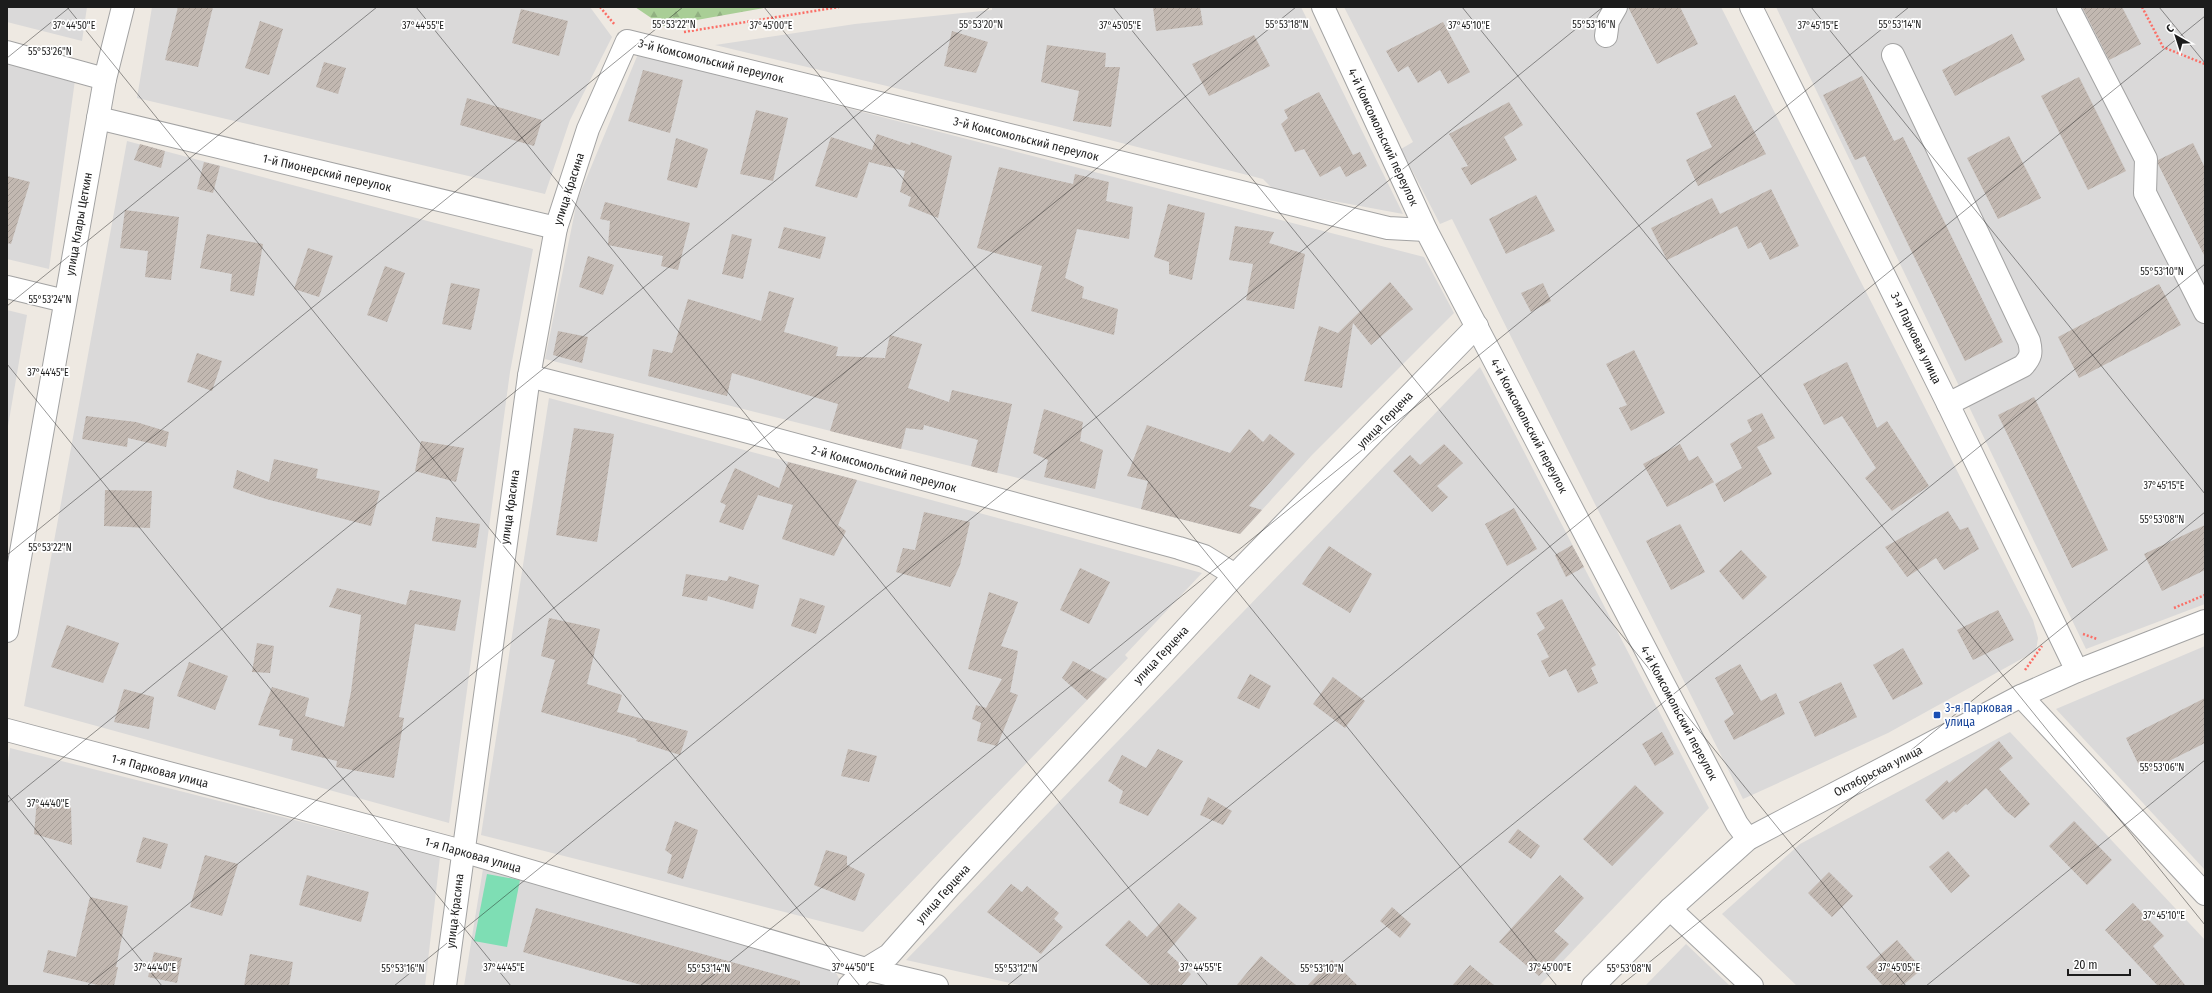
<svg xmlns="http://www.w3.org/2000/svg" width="2212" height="993" viewBox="0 0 2212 993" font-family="'Fira Sans Condensed',sans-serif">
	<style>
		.residential { fill: #dad9d9 }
		.forest { fill: url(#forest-firs) }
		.pitch { fill: #7edeb4 }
		.building { fill: url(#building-hatch) }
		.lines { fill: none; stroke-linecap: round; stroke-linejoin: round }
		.minor-casing { stroke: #a3a3a3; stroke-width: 24 }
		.path { stroke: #fb6e66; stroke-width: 2.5; stroke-dasharray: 2 2; stroke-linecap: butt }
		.minor { stroke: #fff; stroke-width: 22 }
		.ticks { fill: none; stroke: #1c1c1c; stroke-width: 1; stroke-opacity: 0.45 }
		.transit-dot { fill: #1a4fb4; stroke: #fff; stroke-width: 1.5 }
		.labels { text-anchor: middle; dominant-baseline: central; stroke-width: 3.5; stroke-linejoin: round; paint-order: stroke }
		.street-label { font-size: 12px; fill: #1c1c1c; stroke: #fff }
		.transit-label { font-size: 12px; fill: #164399; stroke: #fff; text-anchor: start }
		.ticks-label { font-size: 10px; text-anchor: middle; fill: #1c1c1c; stroke: #fff; stroke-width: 3.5; stroke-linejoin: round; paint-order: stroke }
	</style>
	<defs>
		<pattern id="forest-firs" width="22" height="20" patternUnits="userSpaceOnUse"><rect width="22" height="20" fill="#a9ce96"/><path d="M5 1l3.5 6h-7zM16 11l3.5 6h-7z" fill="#91b081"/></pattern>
		<pattern id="building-hatch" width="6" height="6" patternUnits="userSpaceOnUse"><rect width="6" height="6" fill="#c2b8b1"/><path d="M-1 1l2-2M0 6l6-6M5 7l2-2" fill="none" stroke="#a69e98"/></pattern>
	</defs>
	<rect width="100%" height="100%" fill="#eee9e2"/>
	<g class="residential">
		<path d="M7,7H87L82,41L7,22Z"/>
		<path d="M152,7H590L612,37L570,120L545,194L137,98Z"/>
		<path d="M992,7H1301L1403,214L1274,190L1263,179L1055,126L715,45L855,24L992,10Z"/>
		<path d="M1344,7H1721L2033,620L2038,638L2036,651L1888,733L1743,799L1452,219L1440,224L1401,149L1413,142Z"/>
		<path d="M1776,7H2205V604L2086,649Z"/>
		<path d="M638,54L1424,257L1454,313L1312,455L1240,534L545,359L577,201Z"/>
		<path d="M7,63L75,80L49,269L7,259Z"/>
		<path d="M127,141L533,249L510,372L449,823L24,706Z"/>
		<path d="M7,310L27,315L7,432Z"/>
		<path d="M1480,367L1709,808L1539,986H1024L906,960Z"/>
		<path d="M549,398L857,480L1202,573L1125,655L1128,658L863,932L481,835Z"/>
		<path d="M2205,646V870L2056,709Z"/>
		<path d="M2010,732L2205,940V986H1797L1722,914L1800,844Z"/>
		<path d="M10,748L440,857L425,986H7V770Z"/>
		<path d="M483,869L523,878L834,969L843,986H464Z"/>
		<path d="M1686,944L1730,986H1645Z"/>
	</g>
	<path class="forest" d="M635,7H769L663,26Z"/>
	<path class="pitch" d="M487,874L520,880L507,947L474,941Z"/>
	<g class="building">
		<path d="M178,7H213L198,67L165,60Z"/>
		<path d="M1153,7H1200L1203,25L1156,31Z"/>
		<path d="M1628,7H1680L1698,44L1657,64Z"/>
		<path d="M2082,7H2122L2141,44L2109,60Z"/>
		<path d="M521,9L568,21L559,56L512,43Z"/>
		<path d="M260,21L283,29L269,75L245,68Z"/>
		<path d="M1443,22L1470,72L1448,84L1440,70L1418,83L1408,66L1398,72L1386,51Z"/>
		<path d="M952,31L988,42L976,73L944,66Z"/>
		<path d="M2012,34L2025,60L1955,96L1942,70Z"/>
		<path d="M1254,35L1270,66L1209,96L1192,64Z"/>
		<path d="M1047,45L1106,53L1105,67H1120L1111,127L1073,121L1079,91L1041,82Z"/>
		<path d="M324,62L346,68L338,94L316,87Z"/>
		<path d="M643,70L683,80L670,133L628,121Z"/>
		<path d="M1862,76L1894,141L1903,137L2003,342L1965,361L1865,156L1855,160L1823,95Z"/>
		<path d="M2079,77L2126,171L2088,190L2041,96Z"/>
		<path d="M1319,92L1353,155L1360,152L1367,166L1346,177L1340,166L1320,177L1304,149L1295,152L1281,124L1288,118L1284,110Z"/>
		<path d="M1735,95L1766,154L1698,186L1686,160L1712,147L1696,113Z"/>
		<path d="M467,98L542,120L534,146L460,125Z"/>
		<path d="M1509,102L1523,125L1504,137L1517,160L1471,185L1461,168L1468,166L1449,134Z"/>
		<path d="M756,110L788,118L773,181L740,174Z"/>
		<path d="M877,134L910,145L911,142L952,156L938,218L908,206L911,197L900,192L905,171L869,162L857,198L815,186L831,137L872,150Z"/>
		<path d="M2009,136L2041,198L1998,219L1967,158Z"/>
		<path d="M676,138L708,149L697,188L667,180Z"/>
		<path d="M2193,143L2205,168V257L2158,164V160Z"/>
		<path d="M140,144L165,151L161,168L134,160Z"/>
		<path d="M204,162L220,166L213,193L197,189Z"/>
		<path d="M999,167L1073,184L1075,174L1109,182L1106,201L1133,207L1129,239L1077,229L1065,278L1084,287L1082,298L1118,309L1114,335L1031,311L1042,266L977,248Z"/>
		<path d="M7,176L30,182L11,244L7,243Z"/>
		<path d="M1771,189L1799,246L1770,260L1761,242L1748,249L1737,226L1667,260L1651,228L1712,198L1720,214Z"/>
		<path d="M1536,195L1555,231L1506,254L1489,219Z"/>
		<path d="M605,202L690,223L678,270L661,266L663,256L608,245L610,221L600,219Z"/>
		<path d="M1168,204L1205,213L1192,280L1169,274V262L1154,257Z"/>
		<path d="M125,210L179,217L171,280L145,277L148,251L120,248Z"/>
		<path d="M1235,226L1274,232L1269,243L1305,254L1294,309L1246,300L1253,264L1229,260Z"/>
		<path d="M784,227L826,237L820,259L778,248Z"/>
		<path d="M207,234L263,244L254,296L230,291L232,274L200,268Z"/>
		<path d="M732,234L752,239L743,279L722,274Z"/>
		<path d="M308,248L333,256L319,297L294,289Z"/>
		<path d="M588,256L614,265L603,295L579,287Z"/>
		<path d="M385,266L405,273L387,322L367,315Z"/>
		<path d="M1390,282L1413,309L1371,345L1353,323L1342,388L1304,381L1319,326L1338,333Z"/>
		<path d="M451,283L480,289L471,330L442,324Z"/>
		<path d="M1543,283L1551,301L1531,312L1521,293Z"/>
		<path d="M2159,284L2181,325L2079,378L2058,337Z"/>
		<path d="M769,291L794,298L784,332L838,347L836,356L885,358L890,335L922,344L908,388L949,402L952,390L1012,404L997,473L971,466L978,440L924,425L923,430L906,428L901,449L830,431L838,404L732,373L727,396L648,376L653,349L672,353L688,299L761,321Z"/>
		<path d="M558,331L588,337L582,363L553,355Z"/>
		<path d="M1634,350L1665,413L1631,431L1619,408L1627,405L1606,364Z"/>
		<path d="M197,353L222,361L212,391L187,382Z"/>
		<path d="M1847,362L1877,428L1887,421L1929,486L1892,511L1865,478L1876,468L1842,416L1824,425L1803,384Z"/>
		<path d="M2034,397L2108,550L2072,568L1998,415Z"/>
		<path d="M1044,409L1083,422L1080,441L1103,450L1095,489L1044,477L1048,460L1033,453Z"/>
		<path d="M1762,413L1775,438L1757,447L1772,474L1724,502L1715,484L1742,468L1730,444L1752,431L1747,420Z"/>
		<path d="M86,416L136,422L169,432L166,447L128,438L127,447L82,439Z"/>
		<path d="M1147,425L1230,453L1249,429L1263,442L1270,434L1295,454L1249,506L1262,510L1240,534L1141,509L1148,481L1127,476Z"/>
		<path d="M574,428L614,434L597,542L556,535Z"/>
		<path d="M421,441L464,448L456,482L415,471Z"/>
		<path d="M1444,444L1463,463L1437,486L1448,497L1432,512L1393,471L1410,455L1420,465Z"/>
		<path d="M1680,444L1689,461L1698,456L1714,482L1667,507L1643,464Z"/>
		<path d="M274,459L318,469L316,478L380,491L371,526L266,499L233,488L237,470L269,482Z"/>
		<path d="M788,462L857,480L838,525L846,531L834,556L782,539L793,505L758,495L743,530L719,522L726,505L720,502L735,468L779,488Z"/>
		<path d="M105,490L152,491L150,528L104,526Z"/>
		<path d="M1514,508L1537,549L1507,566L1485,524Z"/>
		<path d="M1948,511L1960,530L1968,527L1979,549L1944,570L1936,558L1907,577L1885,547Z"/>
		<path d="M924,512L970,522L960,565L950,587L896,572L903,548L915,550Z"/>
		<path d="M436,517L480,524L476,548L432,541Z"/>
		<path d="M1680,524L1705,572L1671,590L1646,541Z"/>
		<path d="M2205,525V570L2162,591L2144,554Z"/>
		<path d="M1572,545L1584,567L1566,577L1555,555Z"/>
		<path d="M1329,546L1372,574L1350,613L1302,584Z"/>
		<path d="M1741,550L1767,577L1743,600L1719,571Z"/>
		<path d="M1080,568L1110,582L1089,624L1060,610Z"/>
		<path d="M686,574L727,581L729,576L759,585L753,609L708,596L707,601L682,596Z"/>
		<path d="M337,588L406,605L410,590L461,600L455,631L415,624L399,717L404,718L394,778L336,767L337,761L291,750L293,739L279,736L280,730L258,725L272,687L309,698L305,716L344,727L351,692L361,615L329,607Z"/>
		<path d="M989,592L1018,602L1001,646L1018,651L1010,692L1018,695L997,746L977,741L981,723L972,719L976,705L986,708L1002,679L968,669Z"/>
		<path d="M800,598L825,606L816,634L791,626Z"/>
		<path d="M1562,599L1596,665L1591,668L1598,683L1578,693L1566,669L1549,677L1541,661L1549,657L1537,634L1545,628L1536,613Z"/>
		<path d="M1998,610L2014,640L1973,660L1957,630Z"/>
		<path d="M549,618L600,629L587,684L622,695L617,712L688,731L680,755L636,741L637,739L541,712L555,660L541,656Z"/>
		<path d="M67,625L119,643L103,683L51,667Z"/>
		<path d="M257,643L274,646L270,673L252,672Z"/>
		<path d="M1903,648L1923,684L1893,700L1873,665Z"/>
		<path d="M1073,661L1107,679L1087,700L1062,678Z"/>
		<path d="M189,662L228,676L215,710L177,696Z"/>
		<path d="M1740,664L1761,701L1776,693L1785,714L1734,740L1724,721L1734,714L1715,678Z"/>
		<path d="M1250,674L1271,686L1259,709L1237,698Z"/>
		<path d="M1333,677L1365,701L1345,728L1313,704Z"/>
		<path d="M1841,682L1857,717L1815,737L1799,702Z"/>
		<path d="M124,689L154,697L149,729L114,722Z"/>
		<path d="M2205,698V743L2143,774L2126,738Z"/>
		<path d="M1662,732L1674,754L1655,766L1642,744Z"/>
		<path d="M1999,741L2013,758L1999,769L2030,804L2015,818L2006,811L1986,788L1967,805L1966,804L1956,813L1954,811L1943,820L1925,800L1947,780L1949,783Z"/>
		<path d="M848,749L877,756L869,782L841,776Z"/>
		<path d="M1158,749L1183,761L1148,816L1119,803L1123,791L1108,781L1122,755L1146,768Z"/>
		<path d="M1635,785L1664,813L1612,866L1583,839Z"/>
		<path d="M1208,797L1232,811L1223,825L1200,815Z"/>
		<path d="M37,800L71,807L72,845L34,834Z"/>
		<path d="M675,821L698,830L683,879L667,873L672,855L665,850Z"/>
		<path d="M2074,821L2112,860L2087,885L2049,846Z"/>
		<path d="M1518,829L1540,846L1531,859L1508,842Z"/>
		<path d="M143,837L168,844L161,869L136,862Z"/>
		<path d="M826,850L847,856V865L865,874L855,901L814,885Z"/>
		<path d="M1948,851L1970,876L1951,893L1929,867Z"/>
		<path d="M205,855L238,864L222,916L190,907Z"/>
		<path d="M1829,872L1853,896L1832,917L1808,893Z"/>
		<path d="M307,875L369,892L361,922L299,905Z"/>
		<path d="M1560,875L1584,898L1554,931L1569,944L1539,976L1499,942Z"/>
		<path d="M1011,884L1022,892L1027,886L1059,913L1054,919L1063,927L1041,954L987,912Z"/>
		<path d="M90,897L128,906L116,967H118L114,986H102L43,972L48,950L76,957Z"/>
		<path d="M1179,903L1197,918L1167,952L1191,974L1181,986H1151L1105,945L1129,920L1147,937Z"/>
		<path d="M2133,903L2164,936L2153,946L2186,986H2158L2105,930Z"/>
		<path d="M1392,907L1411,924L1400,938L1380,921Z"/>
		<path d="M536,908L800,981V986H645L523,952Z"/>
		<path d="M1897,940L1922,969L1902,986H1883L1866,967Z"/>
		<path d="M154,952L182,958L177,983L148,977Z"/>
		<path d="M250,954L293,962L289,986H244Z"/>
		<path d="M1261,956L1297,986H1236Z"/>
		<path d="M1332,960L1358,986H1307Z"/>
		<path d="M1470,965L1495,986H1452Z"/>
	</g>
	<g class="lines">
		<defs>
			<g id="minor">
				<path d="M1323,7L1426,230L1737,824L1748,839"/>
				<path d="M1751,7L1948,404L2077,671"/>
				<path d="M2068,7L2146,159L2145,193L2205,312"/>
				<path d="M1606,36L1608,21L1616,7"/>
				<path d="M7,52L105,79"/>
				<path d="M1893,55L2029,341C2032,353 2031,357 2023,366L1948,404"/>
				<path d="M98,118L556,228"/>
				<path d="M7,287L65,301"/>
				<path d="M529,376L730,427L1179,548L1204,556L1235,575"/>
				<path d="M7,631L105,79L123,7"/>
				<path d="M2021,696L2205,894"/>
				<path d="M7,730L462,851L866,969L937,986"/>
				<path d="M1670,909L1752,986"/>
				<path d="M445,986L529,376L556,228L588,129L627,41L1388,228L1426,230"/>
				<path d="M849,986L866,969L889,955L948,888L1235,575L1477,326"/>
				<path d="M1593,986L1670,909L1748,839L2021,696L2077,671L2205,621"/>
			</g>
		</defs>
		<use href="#minor" class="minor-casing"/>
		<g class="path">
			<path d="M600,7L615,25"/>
			<path d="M2142,7L2163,47L2205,64"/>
			<path d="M684,32L839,7"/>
			<path d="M2174,608L2205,595"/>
			<path d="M2083,634L2097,639"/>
			<path d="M2025,670L2042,646"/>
		</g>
		<use href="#minor" class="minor"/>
	</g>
	<path class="ticks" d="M67,7L860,986M416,7L1208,986M764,7L1557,986M1113,7L1906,986M1462,7L2205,925M1811,7L2205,494M2159,7L2205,63M7,58L70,7M7,306L377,7M7,364L511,986M7,555L683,7M7,794L162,986M7,803L990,7M87,986L1296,7M394,986L1603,7M700,986L1909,7M1007,986L2205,16M1313,986L2205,264M1620,986L2205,512M1926,986L2205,760"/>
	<rect class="transit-dot" x="1933" y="711" width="8" height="8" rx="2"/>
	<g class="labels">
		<g class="street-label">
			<text transform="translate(711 61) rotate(14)">3-й Комсомольский переулок</text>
			<text transform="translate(1383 137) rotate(65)">4-й Комсомольский переулок</text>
			<text transform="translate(1026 139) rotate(14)">3-й Комсомольский переулок</text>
			<text transform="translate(327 173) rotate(13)">1-й Пионерский переулок</text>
			<text transform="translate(569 189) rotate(-72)">улица Красина</text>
			<text transform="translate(79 224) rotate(-80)">улица Клары Цеткин</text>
			<text transform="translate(1916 338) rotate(64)">3-я Парковая улица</text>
			<text transform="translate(1385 420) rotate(-46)">улица Герцена</text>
			<text transform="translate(1529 426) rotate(62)">4-й Комсомольский переулок</text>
			<text transform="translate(884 469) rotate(15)">2-й Комсомольский переулок</text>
			<text transform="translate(510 507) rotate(-82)">улица Красина</text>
			<text transform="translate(1161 655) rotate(-47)">улица Герцена</text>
			<text transform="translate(1679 713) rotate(62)">4-й Комсомольский переулок</text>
			<text transform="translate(160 771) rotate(15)">1-я Парковая улица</text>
			<text transform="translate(1878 771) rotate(-27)">Октябрьская улица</text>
			<text transform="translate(473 855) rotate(16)">1-я Парковая улица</text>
			<text transform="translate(943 894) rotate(-48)">улица Герцена</text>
			<text transform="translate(455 911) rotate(-83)">улица Красина</text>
		</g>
		<g class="transit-label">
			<text x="1945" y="708">3-я Парковая<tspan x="1945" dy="14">улица</tspan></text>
		</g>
	</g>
	<g class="ticks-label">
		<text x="674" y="28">55°53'22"N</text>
		<text x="981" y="28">55°53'20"N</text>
		<text x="1287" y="28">55°53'18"N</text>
		<text x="1594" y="28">55°53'16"N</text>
		<text x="1900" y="28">55°53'14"N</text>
		<text x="74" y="29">37°44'50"E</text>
		<text x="423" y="29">37°44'55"E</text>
		<text x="771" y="29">37°45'00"E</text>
		<text x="1120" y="29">37°45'05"E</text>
		<text x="1469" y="29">37°45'10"E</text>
		<text x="1818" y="29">37°45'15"E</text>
		<text x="50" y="55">55°53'26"N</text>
		<text x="2162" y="275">55°53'10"N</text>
		<text x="50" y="303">55°53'24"N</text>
		<text x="48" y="376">37°44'45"E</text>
		<text x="2164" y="489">37°45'15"E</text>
		<text x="2162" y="523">55°53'08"N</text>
		<text x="50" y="551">55°53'22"N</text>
		<text x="2162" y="771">55°53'06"N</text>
		<text x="48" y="807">37°44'40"E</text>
		<text x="2164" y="919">37°45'10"E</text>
		<text x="155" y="971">37°44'40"E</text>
		<text x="504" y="971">37°44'45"E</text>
		<text x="853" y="971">37°44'50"E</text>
		<text x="1201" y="971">37°44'55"E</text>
		<text x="1550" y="971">37°45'00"E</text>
		<text x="1899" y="971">37°45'05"E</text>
		<text x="403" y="972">55°53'16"N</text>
		<text x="709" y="972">55°53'14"N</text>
		<text x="1016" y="972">55°53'12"N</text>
		<text x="1322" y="972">55°53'10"N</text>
		<text x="1629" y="972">55°53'08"N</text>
	</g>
	<rect width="2212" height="993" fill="none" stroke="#1c1c1c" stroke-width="16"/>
	<g transform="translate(2176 36) rotate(321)" stroke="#ffffff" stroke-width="3" paint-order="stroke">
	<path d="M0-3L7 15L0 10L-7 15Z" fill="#1c1c1c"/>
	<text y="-6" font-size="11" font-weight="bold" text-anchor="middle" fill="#1c1c1c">С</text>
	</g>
	<path d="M2068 969v6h62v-6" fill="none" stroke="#1c1c1c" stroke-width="2"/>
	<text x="2074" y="969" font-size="12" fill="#1c1c1c" stroke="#ffffff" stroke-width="3" paint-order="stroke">20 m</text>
</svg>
